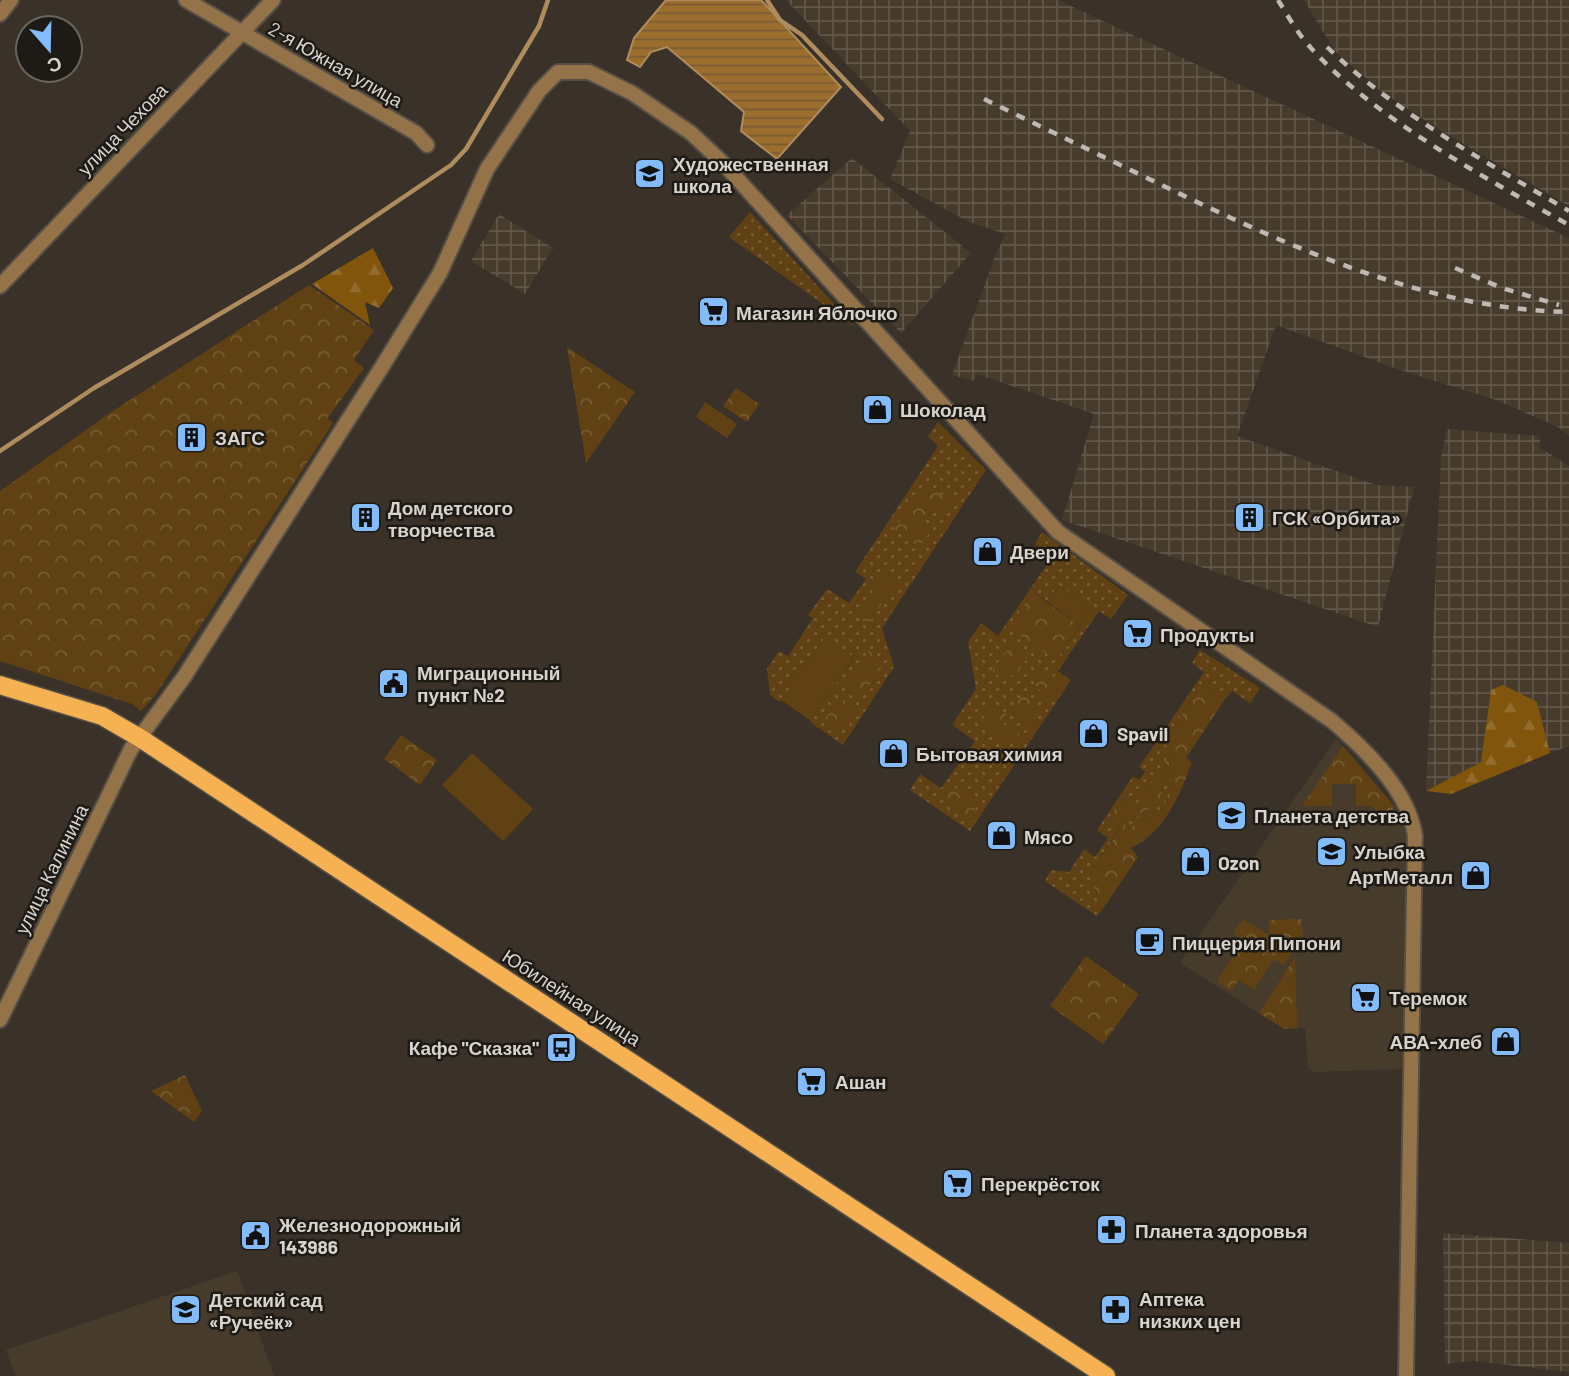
<svg xmlns="http://www.w3.org/2000/svg" width="1569" height="1376" viewBox="0 0 1569 1376" font-family="Barlow,sans-serif">
	<style>
		.built { fill: #473b2c }
		.industrial { fill: url(#industrial-grid) }
		.grass { fill: url(#grass-dots); fill-rule: evenodd }
		.forest { fill: url(#forest-firs) }
		.park { fill: url(#park-crowns); fill-rule: evenodd }
		.pitch { fill: #604113 }
		.water { fill: url(#water-rules); stroke: #ae8c5d; stroke-width: 2 }
		.lines { fill: none; stroke-linecap: round; stroke-linejoin: round }
		.stream { stroke: #ae8c5d; stroke-width: 4.5 }
		.minor-casing { stroke: #564f46; stroke-width: 18 }
		.major-casing { stroke: #564f46; stroke-width: 21 }
		.minor { stroke: #947349; stroke-width: 14 }
		.major { stroke: #f5b152; stroke-width: 18 }
		.rail { stroke: #bfb9b3; stroke-width: 4.5; stroke-dasharray: 9 9; stroke-linecap: butt }
		.labels { text-anchor: middle; dominant-baseline: central; stroke-width: 5; stroke-linejoin: round; paint-order: stroke }
		.street-label { font-size: 19px; fill: #d8d3cd; stroke: #1e1b16 }
		.poi-label { font-size: 19px; font-weight: bold; fill: #d8d3cd; stroke: #1e1b16; text-anchor: start }
	</style>
	<defs>
		<pattern id="industrial-grid" width="8" height="8" patternUnits="userSpaceOnUse" patternTransform="scale(1.75)"><rect width="8" height="8" fill="#473b2c"/><path d="M0 4h8M4 0v8" fill="none" stroke="#615649"/></pattern>
		<pattern id="grass-dots" width="8" height="8" patternUnits="userSpaceOnUse" patternTransform="scale(1.75)"><rect width="8" height="8" fill="#604113"/><path d="M2 2h.1M6 6h.1" fill="none" stroke="#765c34" stroke-width="1.8" stroke-linecap="round"/></pattern>
		<pattern id="forest-firs" width="22" height="20" patternUnits="userSpaceOnUse" patternTransform="scale(1.75)"><rect width="22" height="20" fill="#82550c"/><path d="M5 1l3.5 6h-7zM16 11l3.5 6h-7z" fill="#936d2e"/></pattern>
		<pattern id="park-crowns" width="20" height="18" patternUnits="userSpaceOnUse" patternTransform="scale(1.75)"><rect width="20" height="18" fill="#604113"/><path d="M2 6a3 3 0 1 1 6 0M12 15a3 3 0 1 1 6 0" fill="none" stroke="#765c34"/></pattern>
		<pattern id="water-rules" width="6" height="5" patternUnits="userSpaceOnUse" patternTransform="scale(1.75)"><rect width="6" height="5" fill="#9c6e2d"/><path d="M0 2.5h6" fill="none" stroke="#785b34"/></pattern>
	</defs>
	<rect width="100%" height="100%" fill="#3a3228"/>
	<g class="built">
		<path d="M1336,739L1406,819L1405,1069L1315,1072L1308,1068L1305,1028L1284,1029L1180,963Z"/>
		<path d="M237,1271L274,1376H15L6,1350Z"/>
	</g>
	<g class="industrial">
		<path d="M786,0H1058L1569,238V436L1558,427L1496,400L1400,370L1276,325L1237,436L1376,485L1414,487L1378,627L1062,520L1094,414L977,374L974,381L952,375L997,251L1006,234L969,222L890,179L910,131Z"/>
		<path d="M1304,0H1569V206L1440,130L1382,92L1335,51Z"/>
		<path d="M852,158L971,253L901,333L787,215Z"/>
		<path d="M499,214L553,248L525,294L471,261Z"/>
		<path d="M1447,429L1540,436V448L1569,466V746L1550,753L1537,702L1491,690L1481,762L1426,791L1441,457Z"/>
		<path d="M1443,1233L1569,1243V1372L1473,1361L1445,1364Z"/>
	</g>
	<g class="grass">
		<path d="M750,212L855,327L729,237Z"/>
		<path d="M938,422L986,470L882,628L894,667L843,745L810,722L854,658L825,638L780,702L770,695L767,669L779,651L788,656L813,618L808,615L827,589L849,603L866,579L855,572L938,446L928,436Z"/>
		<path d="M1042,532L1128,595L1111,619L1099,611L1058,671L1071,680L970,831L910,790L920,774L941,788L975,741L952,725L976,689L968,642L981,623L998,636L1052,557L1035,544ZM1059,585L1092,609L1056,661L1033,592L1047,601Z"/>
		<path d="M1200,650L1260,688L1250,703L1232,691L1225,699L1202,684L1163,743L1173,750L1135,807L1122,798L1108,819L1120,828L1090,874L1102,910L1097,916L1045,881L1051,870L1069,872L1084,849L1095,857L1108,838L1097,830L1133,776L1139,780L1145,772L1139,767L1204,672L1192,663Z"/>
		<path d="M1169,765L1175,769L1164,807L1126,830L1124,824L1159,803Z"/>
	</g>
	<g class="forest">
		<path d="M373,248L393,288L379,308L365,302L370,325L312,284Z"/>
		<path d="M1503,685L1537,702L1550,753L1451,794L1426,791L1481,762L1491,690Z"/>
	</g>
	<g class="park">
		<path d="M309,285L374,330L354,360L364,368L327,419L333,423L156,694L141,711L132,704L0,661V491L113,411Z"/>
		<path d="M567,347L635,392L586,463Z"/>
		<path d="M736,388L759,404L747,422L723,406Z"/>
		<path d="M925,483L952,501L942,514L934,511L923,517L922,528L928,535L919,547L894,529Z"/>
		<path d="M883,574L895,583L868,624L856,615Z"/>
		<path d="M1033,592L1080,626L1056,661L1009,627Z"/>
		<path d="M1011,645L1027,658L1015,676L989,675Z"/>
		<path d="M869,650L882,666L860,699L845,688Z"/>
		<path d="M1041,668L1062,682L1048,703L1033,681Z"/>
		<path d="M1202,684L1225,699L1186,758L1192,762C1180,795 1164,833 1131,848L1138,857L1102,910L1090,874L1120,829L1107,820L1122,798L1135,806L1173,750L1163,743ZM1169,765L1175,769L1164,807L1126,830L1125,823L1159,803Z"/>
		<path d="M1025,692L1037,710L1034,728L1018,716L1013,708Z"/>
		<path d="M839,697L855,708L838,732L823,722Z"/>
		<path d="M993,705L1008,716L1003,724L1026,738L1010,744L992,739L996,733L981,722Z"/>
		<path d="M401,735L437,760L420,785L384,759Z"/>
		<path d="M1343,746L1395,807L1385,816L1370,806H1356V784H1332V806H1302Z"/>
		<path d="M951,785L979,805L969,818L942,799Z"/>
		<path d="M1243,919L1269,935V920L1302,919L1303,947H1296L1284,965L1274,959L1254,990L1239,980L1231,991L1217,982L1243,940L1233,934Z"/>
		<path d="M1086,956L1139,994L1103,1044L1050,1006Z"/>
		<path d="M1295,957L1297,1028L1284,1029L1259,1013Z"/>
		<path d="M185,1075L202,1111L194,1122L151,1091Z"/>
	</g>
	<g class="pitch">
		<path d="M705,402L737,424L727,438L696,417Z"/>
		<path d="M1059,585L1092,609L1080,626L1047,601Z"/>
		<path d="M825,637L854,657L811,721L781,700Z"/>
		<path d="M472,753L533,809L503,841L442,785Z"/>
	</g>
	<path class="water" d="M666,0H761L841,87L777,159L741,131L744,112L667,47L651,52L640,67L627,60L634,38Z"/>
	<g class="lines">
		<g class="stream">
			<path d="M767,0L780,20L802,35L882,119"/>
			<path d="M0,451L94,388L303,265L451,165L466,149L539,26L548,0"/>
		</g>
		<defs>
			<g id="minor">
				<path d="M186,0L416,133L427,145"/>
				<path d="M0,14L11,0"/>
				<path d="M0,286L273,0"/>
				<path d="M0,1020L131,749L184,677L380,370L440,273L487,169L539,91L558,72H589L632,93L691,133L723,163L1058,532L1332,721C1365,749 1409,791 1415,836L1406,1376"/>
			</g>
			<path id="major" d="M0,685L102,716L140,738L1106,1376"/>
		</defs>
		<use href="#minor" class="minor-casing"/>
		<use href="#major" class="major-casing"/>
		<use href="#minor" class="minor"/>
		<use href="#major" class="major"/>
		<g class="rail">
			<path d="M1278,0C1288,16 1298,34 1311,48C1374,118 1487,179 1569,225"/>
			<path d="M1327,47C1398,115 1485,161 1569,211"/>
			<path d="M984,99C1048,130 1112,161 1176,192C1299,251 1429,309 1569,312"/>
			<path d="M1455,268L1502,288L1559,305"/>
		</g>
	</g>
	<defs>
		<symbol id="school-square" viewBox="-11 -11 22 22"><rect x="-9" y="-9" width="18" height="18" rx="4" fill="#84bcfb" stroke="#1e1b16"/><path d="M0-5L7-2L0 1L-7-2ZM-4 1L0 2.5L4 1V4Q0 6-4 4Z" fill="#111"/></symbol>
		<symbol id="supermarket-square" viewBox="-11 -11 22 22"><rect x="-9" y="-9" width="18" height="18" rx="4" fill="#84bcfb" stroke="#1e1b16"/><path d="M-6-5.5h2.5l.6 2H6L4.5 2H-2.5L-4.4-4H-6ZM-1.5 3.2a1.3 1.3 0 1 0 .1 0ZM3 3.2a1.3 1.3 0 1 0 .1 0Z" fill="#111"/></symbol>
		<symbol id="shop-square" viewBox="-11 -11 22 22"><rect x="-9" y="-9" width="18" height="18" rx="4" fill="#84bcfb" stroke="#1e1b16"/><path d="M-5-2.5h2.3a2.7 3.5 0 0 1 5.4 0H5L5.5 6h-11ZM-1.5-2.5h3a1.5 2.3 0 0 0-3 0Z" fill="#111"/></symbol>
		<symbol id="building-square" viewBox="-11 -11 22 22"><rect x="-9" y="-9" width="18" height="18" rx="4" fill="#84bcfb" stroke="#1e1b16"/><path d="M-4-6H4V6H1V3H-1V6H-4ZM-2.5-4.3h1.7v1.8h-1.7ZM.8-4.3h1.7v1.8H.8ZM-2.5-1h1.7V.8h-1.7ZM.8-1h1.7V.8H.8Z" fill="#111"/></symbol>
		<symbol id="civic-square" viewBox="-11 -11 22 22"><rect x="-9" y="-9" width="18" height="18" rx="4" fill="#84bcfb" stroke="#1e1b16"/><path d="M-.6-6.5H3V-4.5H.6V-3L4-1V1h2V6H-6V1h2V-1L-.6-3ZM-1.2 2.5V6h2.4V2.5Z" fill="#111"/></symbol>
		<symbol id="cafe-square" viewBox="-11 -11 22 22"><rect x="-9" y="-9" width="18" height="18" rx="4" fill="#84bcfb" stroke="#1e1b16"/><path d="M-5.5-4.5H6V0H3Q3 3.5 0 3.5H-2.5Q-5.5 3.5-5.5 0ZM3-3.2v2h1.7v-2ZM-6 4.5H4V6H-6Z" fill="#111"/></symbol>
		<symbol id="bus-square" viewBox="-11 -11 22 22"><rect x="-9" y="-9" width="18" height="18" rx="4" fill="#84bcfb" stroke="#1e1b16"/><path d="M-5-6H5V4H4V6H2V4H-2V6H-4V4H-5ZM-3.5-4V0h7V-4ZM-3.5 1.2v1.5H-2V1.2ZM2 1.2v1.5H3.5V1.2Z" fill="#111"/></symbol>
		<symbol id="pharmacy-square" viewBox="-11 -11 22 22"><rect x="-9" y="-9" width="18" height="18" rx="4" fill="#84bcfb" stroke="#1e1b16"/><path d="M-2-6h4v4h4v4h-4v4h-4v-4h-4v-4h4Z" fill="#111"/></symbol>
	</defs>
	<g fill-rule="evenodd">
		<use href="#school-square" x="632" y="156" width="35" height="35"/>
		<use href="#supermarket-square" x="696" y="294" width="35" height="35"/>
		<use href="#shop-square" x="860" y="392" width="35" height="35"/>
		<use href="#building-square" x="174" y="420" width="35" height="35"/>
		<use href="#building-square" x="1232" y="500" width="35" height="35"/>
		<use href="#building-square" x="348" y="500" width="35" height="35"/>
		<use href="#shop-square" x="970" y="534" width="35" height="35"/>
		<use href="#supermarket-square" x="1120" y="616" width="35" height="35"/>
		<use href="#civic-square" x="376" y="666" width="35" height="35"/>
		<use href="#shop-square" x="1076" y="716" width="35" height="35"/>
		<use href="#shop-square" x="876" y="736" width="35" height="35"/>
		<use href="#school-square" x="1214" y="798" width="35" height="35"/>
		<use href="#shop-square" x="984" y="818" width="35" height="35"/>
		<use href="#school-square" x="1314" y="834" width="35" height="35"/>
		<use href="#shop-square" x="1178" y="844" width="35" height="35"/>
		<use href="#shop-square" x="1458" y="858" width="35" height="35"/>
		<use href="#cafe-square" x="1132" y="924" width="35" height="35"/>
		<use href="#supermarket-square" x="1348" y="980" width="35" height="35"/>
		<use href="#shop-square" x="1488" y="1024" width="35" height="35"/>
		<use href="#bus-square" x="544" y="1030" width="35" height="35"/>
		<use href="#supermarket-square" x="794" y="1064" width="35" height="35"/>
		<use href="#supermarket-square" x="940" y="1166" width="35" height="35"/>
		<use href="#pharmacy-square" x="1094" y="1212" width="35" height="35"/>
		<use href="#civic-square" x="238" y="1218" width="35" height="35"/>
		<use href="#pharmacy-square" x="1098" y="1292" width="35" height="35"/>
		<use href="#school-square" x="168" y="1292" width="35" height="35"/>
	</g>
	<g class="labels">
		<g class="street-label">
			<text transform="translate(336 64) rotate(30)">2-я Южная улица</text>
			<text transform="translate(122 129) rotate(-46)">улица Чехова</text>
			<text transform="translate(51 869) rotate(-64)">улица Калинина</text>
			<text transform="translate(572 997) rotate(33)">Юбилейная улица</text>
		</g>
		<g class="poi-label">
			<text x="673" y="163">Художественная<tspan x="673" dy="22">школа</tspan></text>
			<text x="736" y="312">Магазин Яблочко</text>
			<text x="900" y="409">Шоколад</text>
			<text x="215" y="437">ЗАГС</text>
			<text x="388" y="507">Дом детского<tspan x="388" dy="22">творчества</tspan></text>
			<text x="1272" y="517">ГСК «Орбита»</text>
			<text x="1010" y="551">Двери</text>
			<text x="1160" y="634">Продукты</text>
			<text x="417" y="672">Миграционный<tspan x="417" dy="22">пункт №2</tspan></text>
			<text x="1117" y="733">Spavil</text>
			<text x="916" y="753">Бытовая химия</text>
			<text x="1254" y="815">Планета детства</text>
			<text x="1024" y="836">Мясо</text>
			<text x="1354" y="851">Улыбка</text>
			<text x="1218" y="862">Ozon</text>
			<text x="1453" y="876" text-anchor="end">АртМеталл</text>
			<text x="1172" y="942">Пиццерия Пипони</text>
			<text x="1389" y="997">Теремок</text>
			<text x="1482" y="1041" text-anchor="end">АВА-хлеб</text>
			<text x="539" y="1047" text-anchor="end">Кафе "Сказка"</text>
			<text x="835" y="1081">Ашан</text>
			<text x="981" y="1183">Перекрёсток</text>
			<text x="279" y="1224">Железнодорожный<tspan x="279" dy="22">143986</tspan></text>
			<text x="1135" y="1230">Планета здоровья</text>
			<text x="1139" y="1298">Аптека<tspan x="1139" dy="22">низких цен</tspan></text>
			<text x="209" y="1299">Детский сад<tspan x="209" dy="22">«Ручеёк»</tspan></text>
		</g>
	</g>
	<g transform="translate(49 49) rotate(160)"><circle r="33" fill="#1e1b16" stroke="#68655f" stroke-width="2"/>
	<path d="M0-5L12 26L0 18L-12 26Z" fill="#84bcfb"/>
	<text y="-10" font-size="19" font-weight="bold" text-anchor="middle" fill="#d8d3cd">С</text>
	</g>
</svg>
